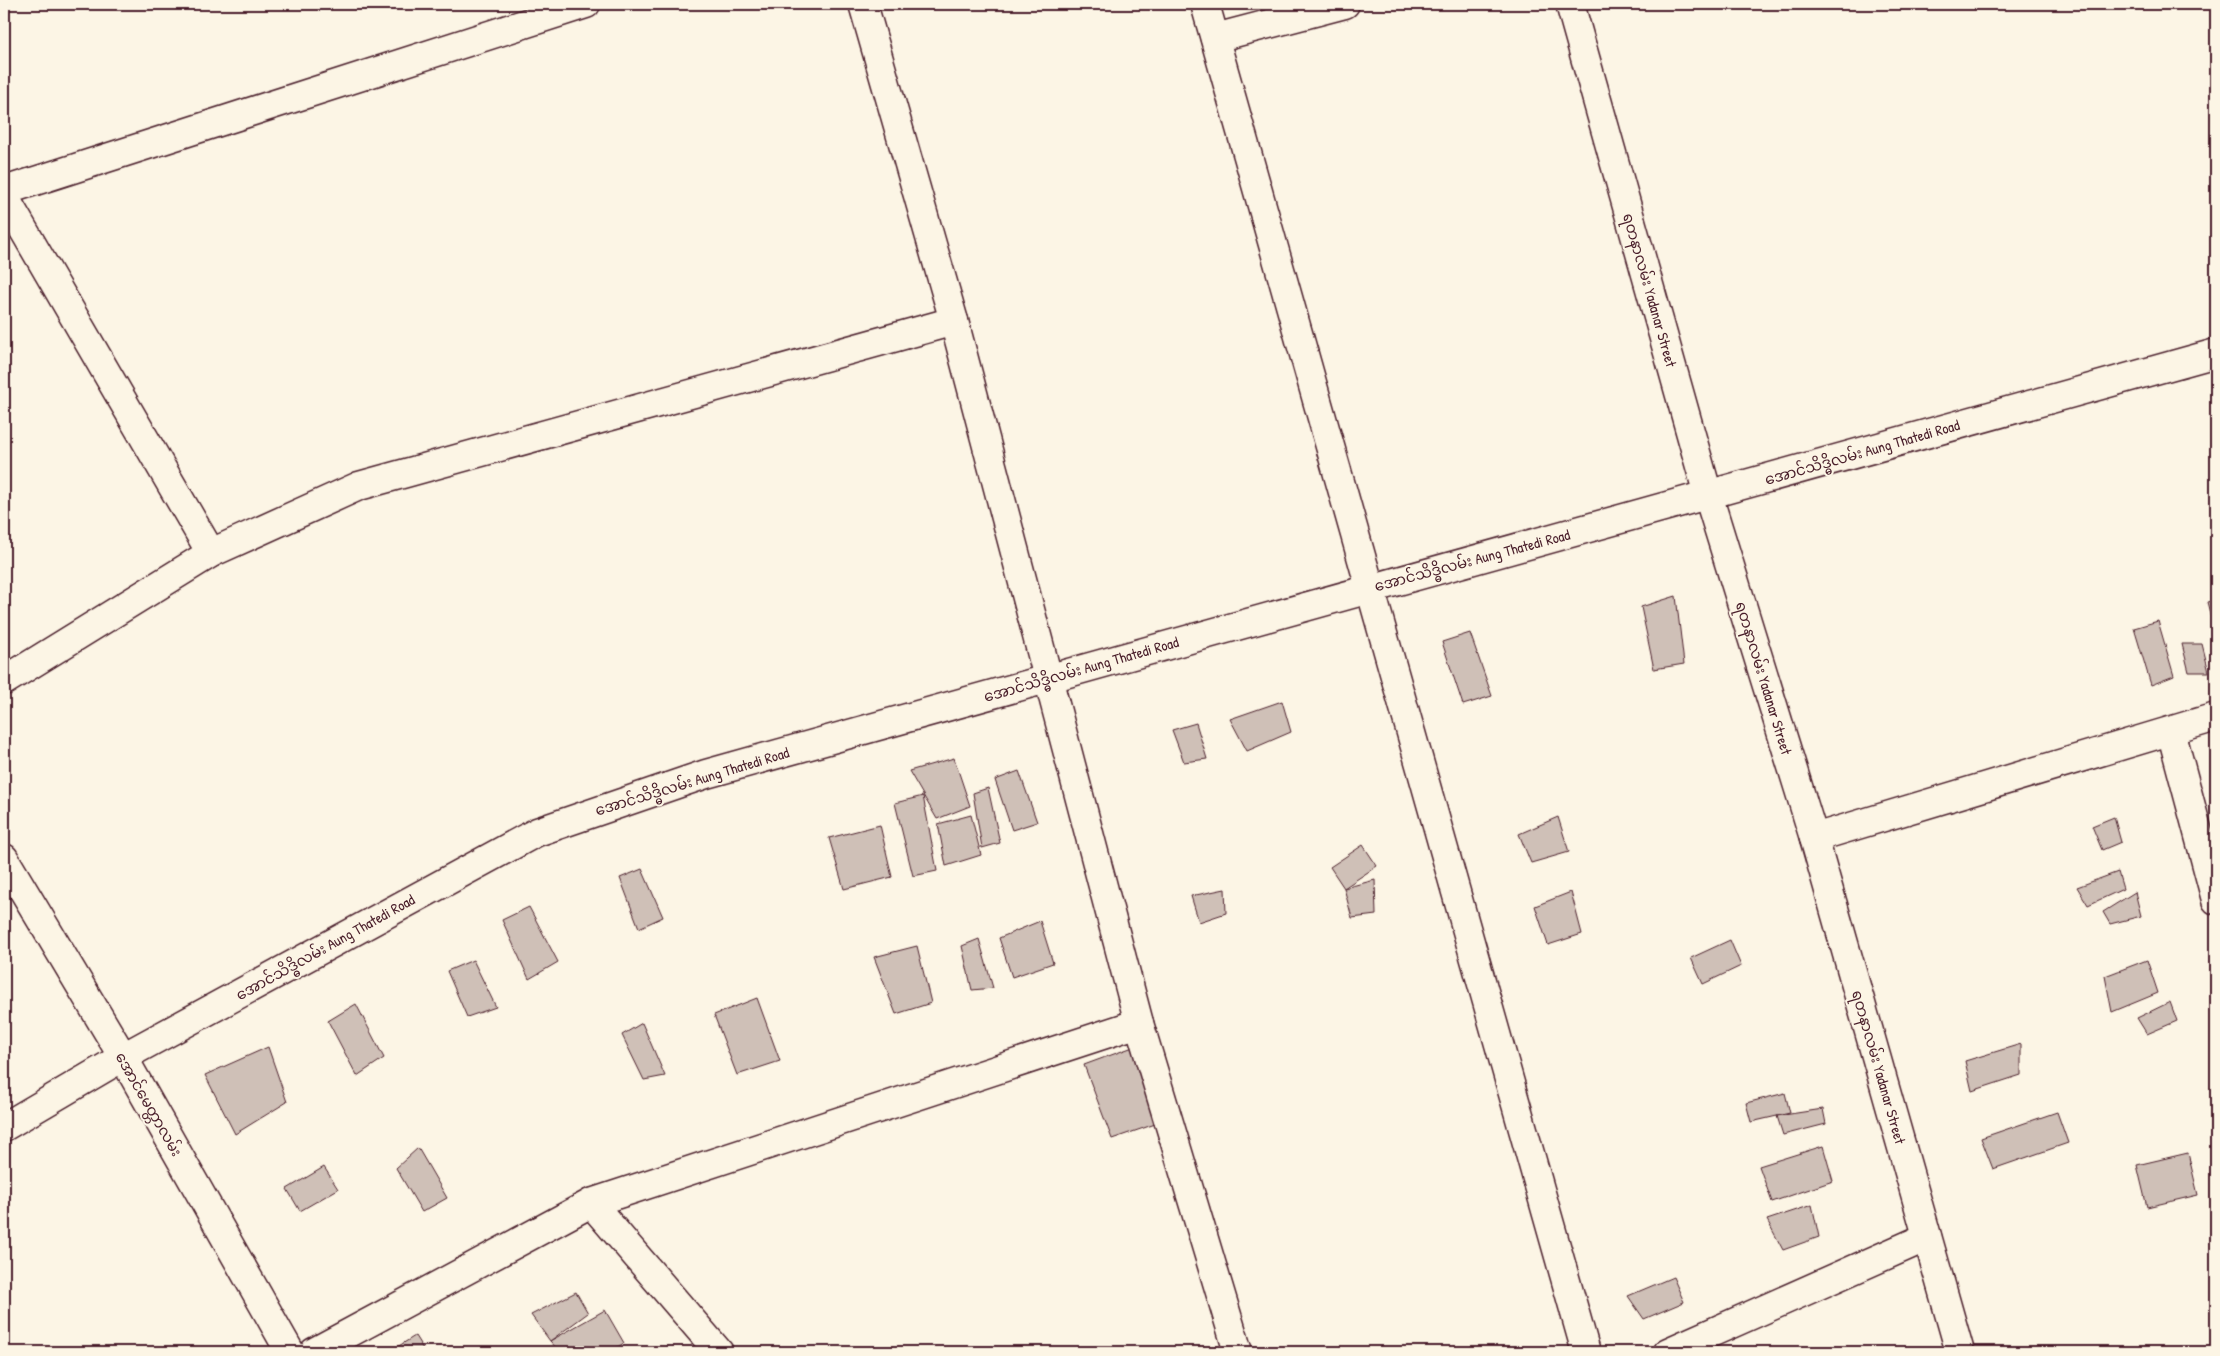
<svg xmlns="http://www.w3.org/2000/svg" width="2220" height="1356" viewBox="0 0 2220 1356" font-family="'Patrick Hand','Noto Sans Myanmar',sans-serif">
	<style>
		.building { fill: #cfc0b7; stroke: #4a1f2b }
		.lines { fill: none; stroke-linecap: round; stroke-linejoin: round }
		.minor-casing { stroke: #4a1f2b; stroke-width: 31 }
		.minor { stroke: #fcf5e5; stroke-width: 28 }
		.labels { text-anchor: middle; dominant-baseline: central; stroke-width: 4; stroke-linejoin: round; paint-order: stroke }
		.street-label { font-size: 15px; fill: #4a1f2b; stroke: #fcf5e5 }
	</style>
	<rect width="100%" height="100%" fill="#fcf5e5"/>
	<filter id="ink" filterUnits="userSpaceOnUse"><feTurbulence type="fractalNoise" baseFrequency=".02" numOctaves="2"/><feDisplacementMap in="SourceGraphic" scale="10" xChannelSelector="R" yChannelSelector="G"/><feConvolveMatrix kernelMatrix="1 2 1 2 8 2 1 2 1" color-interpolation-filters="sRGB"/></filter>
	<g filter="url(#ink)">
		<g class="building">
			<path d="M1676,596L1684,664L1654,669L1641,607Z"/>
			<path d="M2216,600V636L2207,602Z"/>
			<path d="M2158,621L2174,676L2151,685L2134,628Z"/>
			<path d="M1470,633L1492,696L1463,705L1442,642Z"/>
			<path d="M2182,644H2202L2209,672H2189Z"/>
			<path d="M1282,701L1291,732L1247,751L1230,719Z"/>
			<path d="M1196,723L1207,759L1184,762L1172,730Z"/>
			<path d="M954,758L970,806L937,819L909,771Z"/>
			<path d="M1019,771L1037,822L1012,830L995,780Z"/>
			<path d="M988,788L1000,843L982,848L973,793Z"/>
			<path d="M923,796L937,871L913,876L895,803Z"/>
			<path d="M971,815L981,855L946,866L938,824Z"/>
			<path d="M1558,817L1569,852L1531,863L1519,834Z"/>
			<path d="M2114,817L2121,842L2102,850L2092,826Z"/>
			<path d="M880,825L892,877L844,889L829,838Z"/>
			<path d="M1363,845L1377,866L1344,888L1330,867Z"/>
			<path d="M642,869L663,917L639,928L620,878Z"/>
			<path d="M2118,872L2123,889L2088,905L2077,887Z"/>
			<path d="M1375,880L1376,915L1352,918L1344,888Z"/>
			<path d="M1225,889L1226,913L1199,922L1191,896Z"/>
			<path d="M1571,892L1582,934L1548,945L1535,906Z"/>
			<path d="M2135,892L2141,916L2110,924L2103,912Z"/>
			<path d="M529,907L558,962L529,979L502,920Z"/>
			<path d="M1040,921L1053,963L1012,977L999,938Z"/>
			<path d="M979,939L993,988L972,990L962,946Z"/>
			<path d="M1730,940L1741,966L1703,984L1691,958Z"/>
			<path d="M917,946L931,1003L896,1014L874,957Z"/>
			<path d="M473,960L496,1007L467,1017L447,971Z"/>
			<path d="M2147,960L2158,993L2112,1012L2105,976Z"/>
			<path d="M757,998L780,1061L737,1075L714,1015Z"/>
			<path d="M2170,1002L2177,1021L2147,1034L2137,1018Z"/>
			<path d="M356,1004L384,1058L357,1076L328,1021Z"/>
			<path d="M642,1023L665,1076L644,1080L622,1035Z"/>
			<path d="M2021,1044V1075L1972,1091L1965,1061Z"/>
			<path d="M268,1047L287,1102L235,1134L205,1075Z"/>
			<path d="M1133,1047L1161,1122L1112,1139L1084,1065Z"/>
			<path d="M1785,1093L1790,1113L1751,1122L1746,1103Z"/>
			<path d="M1823,1109L1826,1124L1783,1135L1777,1116Z"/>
			<path d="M2057,1112L2068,1143L1993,1169L1981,1138Z"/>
			<path d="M1823,1146L1833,1181L1772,1202L1759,1166Z"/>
			<path d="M418,1148L447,1198L422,1212L396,1168Z"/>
			<path d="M2188,1153L2198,1195L2147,1207L2137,1165Z"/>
			<path d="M324,1167L338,1189L300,1211L287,1189Z"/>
			<path d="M1812,1205L1819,1237L1783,1250L1767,1220Z"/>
			<path d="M1673,1277L1684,1302L1644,1319L1628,1296Z"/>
			<path d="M576,1292L588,1313L550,1341L531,1315Z"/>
			<path d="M605,1310L624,1343L609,1352H560L550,1341Z"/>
			<path d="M415,1336L425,1352H389Z"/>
			<path d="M2216,1345V1352H2206L2205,1350Z"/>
		</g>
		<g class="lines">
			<defs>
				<g id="minor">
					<path d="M863,4L954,321L1139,1023L1238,1352"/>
					<path d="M1205,4L1586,1352"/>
					<path d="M1570,4L1708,495L1814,838L1960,1352"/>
					<path d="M1215,38L1345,4"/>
					<path d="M4,191L586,4"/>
					<path d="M4,196L211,553"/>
					<path d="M4,681L211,553L359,486L954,321"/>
					<path d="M2171,731L2216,900"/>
					<path d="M1814,838L2216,717"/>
					<path d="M4,858L123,1057L290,1352"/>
					<path d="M4,1127L123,1057L537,832L706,774L2216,353"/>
					<path d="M591,1203L719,1352"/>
					<path d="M314,1352L591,1203L1139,1023"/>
					<path d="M1668,1352L1927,1237"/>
				</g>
			</defs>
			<use href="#minor" class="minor-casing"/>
			<use href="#minor" class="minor"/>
		</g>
	</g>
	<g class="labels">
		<g class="street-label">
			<text transform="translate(1650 290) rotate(74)">ရတနာလမ်း Yadanar Street</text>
			<text transform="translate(1862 452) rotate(-16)">အောင်သိဒ္ဓိလမ်း Aung Thatedi Road</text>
			<text transform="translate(1472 560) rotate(-15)">အောင်သိဒ္ဓိလမ်း Aung Thatedi Road</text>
			<text transform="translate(1081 669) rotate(-16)">အောင်သိဒ္ဓိလမ်း Aung Thatedi Road</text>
			<text transform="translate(1764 678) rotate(73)">ရတနာလမ်း Yadanar Street</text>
			<text transform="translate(692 781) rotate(-17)">အောင်သိဒ္ဓိလမ်း Aung Thatedi Road</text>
			<text transform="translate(325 947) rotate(-29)">အောင်သိဒ္ဓိလမ်း Aung Thatedi Road</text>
			<text transform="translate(1879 1067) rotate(74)">ရတနာလမ်း Yadanar Street</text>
			<text transform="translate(149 1104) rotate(60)">အောင်မေတ္တာလမ်း</text>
		</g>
	</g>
	<rect width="2220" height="1356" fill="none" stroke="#fcf5e5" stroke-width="20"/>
	<rect x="10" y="10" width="2200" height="1336" fill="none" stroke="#4a1f2b" stroke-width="2" filter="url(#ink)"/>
</svg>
